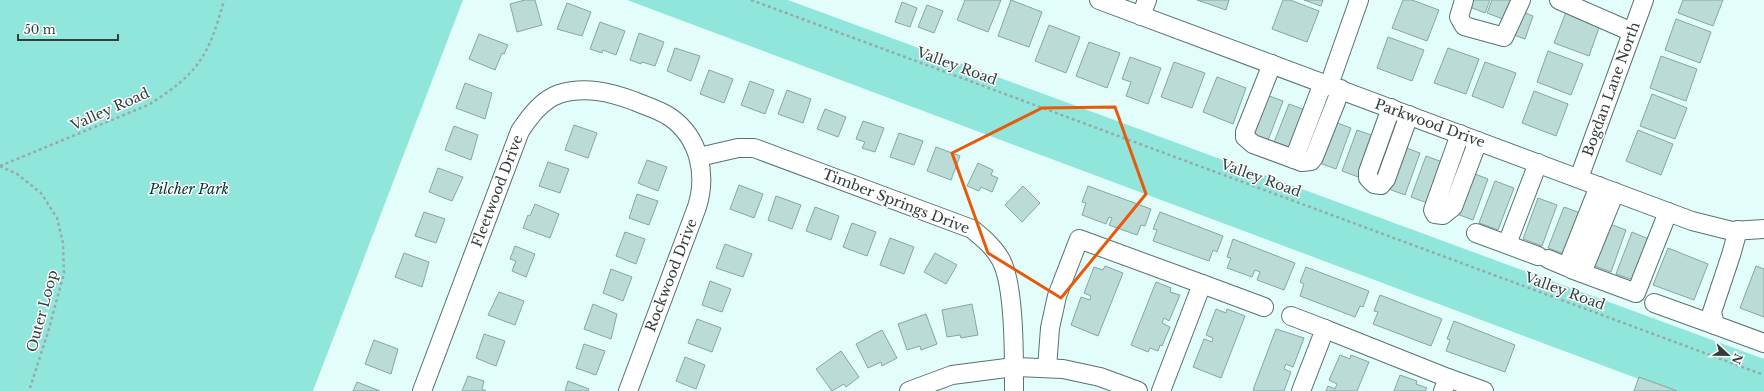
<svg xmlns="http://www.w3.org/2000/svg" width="1764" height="391" viewBox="0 0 1764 391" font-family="'Libre Baskerville',serif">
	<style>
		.green { fill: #91e6dc }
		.building { fill: #badbd6; stroke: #86a6a1 }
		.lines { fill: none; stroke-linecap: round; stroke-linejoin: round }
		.minor-casing { stroke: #55736f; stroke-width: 20 }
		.path { stroke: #96aba8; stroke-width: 2.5; stroke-dasharray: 3 3; stroke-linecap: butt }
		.minor { stroke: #fff; stroke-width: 18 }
		.marked { fill: none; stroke: #e8590c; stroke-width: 3; stroke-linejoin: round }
		.labels { text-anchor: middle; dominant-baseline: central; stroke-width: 3; stroke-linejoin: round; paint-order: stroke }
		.street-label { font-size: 14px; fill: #313e3c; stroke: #fff }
		.park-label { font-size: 14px; font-style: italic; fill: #00322e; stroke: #fff }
	</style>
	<rect width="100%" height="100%" fill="#e3fefa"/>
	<g class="green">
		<path d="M0,0H463L313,391H0Z"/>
		<path d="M627,0H788L1764,359V391H1671Z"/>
	</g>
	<g class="building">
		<path d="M525,0H535L542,25L517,32L510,4Z"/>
		<path d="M965,0H1001L988,32L957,20Z"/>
		<path d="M1011,0L1042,12L1029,47L998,36Z"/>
		<path d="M1197,0H1229L1226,10Z"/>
		<path d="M1283,0H1290L1319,11L1307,42L1272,29Z"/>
		<path d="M1304,0H1323L1321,6Z"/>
		<path d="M1403,0H1412L1439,10L1427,41L1392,28Z"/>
		<path d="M1467,0H1490L1485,13L1465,5Z"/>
		<path d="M1492,0H1516L1508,21L1487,13Z"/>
		<path d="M1683,0H1723L1713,26L1678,13Z"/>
		<path d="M902,2L917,8L910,27L895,22Z"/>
		<path d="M567,3L591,12L582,36L557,29Z"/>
		<path d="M927,5L943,11L934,33L918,27Z"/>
		<path d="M1520,11L1533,16L1525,39L1511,34Z"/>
		<path d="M1566,12L1600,25L1589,56L1554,43Z"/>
		<path d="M1676,19L1711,32L1700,63L1665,50Z"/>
		<path d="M600,22L625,31L616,55L603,50L602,53L590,49Z"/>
		<path d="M1049,25L1080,37L1066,73L1035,61Z"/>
		<path d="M639,33L664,42L655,66L642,62L641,64L630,60Z"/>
		<path d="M479,34L508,45L504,54L502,53L495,70L469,59Z"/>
		<path d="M1388,37L1424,50L1412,81L1377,68Z"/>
		<path d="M1089,42L1120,53L1107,88L1076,76Z"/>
		<path d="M675,48L700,56L691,81L667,71Z"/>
		<path d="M1448,48L1479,59L1466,94L1434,83Z"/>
		<path d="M1548,51L1583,64L1571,95L1537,82Z"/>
		<path d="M1661,56L1697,69L1686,101L1650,88Z"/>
		<path d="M1130,57L1161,68L1148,104L1126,96L1131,82L1122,79Z"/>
		<path d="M1174,62L1205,73L1192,108L1161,97Z"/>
		<path d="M1485,62L1516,73L1503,108L1472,96Z"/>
		<path d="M709,70L733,79L724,103L700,94Z"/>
		<path d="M1217,77L1246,88L1233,124L1203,112Z"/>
		<path d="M750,81L774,90L765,114L741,105Z"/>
		<path d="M465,83L492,93L485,119L456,108Z"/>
		<path d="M787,90L811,99L803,123L778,114Z"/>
		<path d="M1534,91L1568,104L1556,136L1522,123Z"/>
		<path d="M1264,94L1283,101L1267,143L1248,136Z"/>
		<path d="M1652,94L1687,108L1675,139L1640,126Z"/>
		<path d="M1289,104L1308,111L1292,152L1273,145Z"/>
		<path d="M825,109L846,117L838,137L817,129Z"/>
		<path d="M863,121L884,128L875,152L862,148L865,142L856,139Z"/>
		<path d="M1332,121L1351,128L1336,169L1317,162Z"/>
		<path d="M574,125L597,133L588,158L565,150Z"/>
		<path d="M454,126L478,135L471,160L445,150Z"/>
		<path d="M1357,130L1377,137L1361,178L1342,171Z"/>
		<path d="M1638,130L1673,144L1661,175L1626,161Z"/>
		<path d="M899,133L923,141L914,165L890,157Z"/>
		<path d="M1401,146L1420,153L1405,195L1386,188Z"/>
		<path d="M936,147L960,156L951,180L927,171Z"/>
		<path d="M1426,156L1445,163L1430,204L1411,197Z"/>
		<path d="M647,160L667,167L658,191L638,183Z"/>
		<path d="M548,162L569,169L560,193L539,186Z"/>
		<path d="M978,163L993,170L991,175L998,178L992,192L981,187L979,191L967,186Z"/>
		<path d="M438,168L463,177L452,201L429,192Z"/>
		<path d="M1470,172L1488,179L1473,220L1454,213Z"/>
		<path d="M1495,181L1514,188L1498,230L1479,223Z"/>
		<path d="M739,185L763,194L754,218L730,209Z"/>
		<path d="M1023,186L1040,203L1022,222L1005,205Z"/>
		<path d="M1088,186L1151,209L1145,226L1141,225L1137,235L1109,225L1112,218L1109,217L1106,224L1082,215L1086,203L1082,202Z"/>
		<path d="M637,194L658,201L649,225L629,218Z"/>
		<path d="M776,196L801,205L792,229L768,220Z"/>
		<path d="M1538,198L1557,205L1542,246L1523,239Z"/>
		<path d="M535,204L559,214L550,238L523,228L528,215L530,216Z"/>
		<path d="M815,207L839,216L831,240L806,231Z"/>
		<path d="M1564,207L1583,214L1567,255L1548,248Z"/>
		<path d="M424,212L445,219L436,243L415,236Z"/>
		<path d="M1160,212L1223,236L1217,252L1213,250L1209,261L1153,241L1157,230L1153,229Z"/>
		<path d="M852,223L876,232L867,256L843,247Z"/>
		<path d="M1607,223L1626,230L1611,272L1592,265Z"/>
		<path d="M625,232L645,239L636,264L616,256Z"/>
		<path d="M1632,232L1651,240L1636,281L1616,274Z"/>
		<path d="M890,238L914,247L904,274L880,265Z"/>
		<path d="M1233,239L1295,263L1284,290L1257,280L1260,272L1255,270L1252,277L1227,268L1231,258L1227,257Z"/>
		<path d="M725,244L752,254L743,277L716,268Z"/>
		<path d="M515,246L535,254L526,277L512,271L516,261L510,259Z"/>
		<path d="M1668,248L1708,264L1694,300L1653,285Z"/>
		<path d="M404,253L429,262L422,287L395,277Z"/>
		<path d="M935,253L957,265L946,284L924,272Z"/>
		<path d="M1105,266L1123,273L1098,336L1071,325L1081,297L1090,300L1091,296L1084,293L1094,267L1103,270Z"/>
		<path d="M1756,266L1764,269V317L1740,308Z"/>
		<path d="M1306,267L1369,291L1363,307L1360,306L1355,317L1300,296L1304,284L1300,282Z"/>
		<path d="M611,269L632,277L623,301L603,293Z"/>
		<path d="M710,281L731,289L722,312L702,305Z"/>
		<path d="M1156,282L1171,288L1170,292L1180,295L1169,321L1164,318L1162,323L1170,327L1162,346L1160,345L1158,351L1150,348L1148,352L1131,345Z"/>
		<path d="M499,292L524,301L515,325L488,315Z"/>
		<path d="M1380,295L1442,319L1431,346L1373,324L1378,312L1374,311Z"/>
		<path d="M593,304L617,314L611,339L584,329Z"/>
		<path d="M972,304L978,335L961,338L960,335L947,337L942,310Z"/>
		<path d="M1216,309L1226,313L1227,309L1245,316L1221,378L1193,367L1204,339L1212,342L1213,338L1206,335Z"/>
		<path d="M926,314L937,344L921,350L920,346L907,350L898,324Z"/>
		<path d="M697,319L721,328L712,352L688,343Z"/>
		<path d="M1454,321L1515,345L1505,372L1446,351L1450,340L1447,339Z"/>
		<path d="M1276,329L1304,338L1293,367L1286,364L1284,369L1291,372L1284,391H1255L1253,390Z"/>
		<path d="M882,330L897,358L882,366L881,362L868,368L856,344Z"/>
		<path d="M484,334L505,341L496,366L476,358Z"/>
		<path d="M374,340L398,349L391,374L365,364Z"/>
		<path d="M584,344L605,351L596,375L576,368Z"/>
		<path d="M841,351L859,377L846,387L844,384L832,391L816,369Z"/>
		<path d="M1340,355L1350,359L1351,355L1369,362L1357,391H1326L1328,386L1335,389L1337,384L1329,380Z"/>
		<path d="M685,357L705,365L696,389L676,381Z"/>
		<path d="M1400,375L1417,381L1416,384L1427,388L1425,391H1394Z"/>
		<path d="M468,376L484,381L482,389L486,391H462Z"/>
		<path d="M1639,377L1677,391H1634Z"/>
		<path d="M568,381L589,389L588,391H565Z"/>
		<path d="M357,382L380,391H353Z"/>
	</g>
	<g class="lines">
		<defs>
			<g id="minor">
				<path d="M1099,0L1692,221L1732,231L1764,229"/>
				<path d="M1464,0L1459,17L1464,26L1504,37L1521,0"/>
				<path d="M1559,0L1632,32"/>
				<path d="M1141,16L1147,0"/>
				<path d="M1272,64L1245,132V137L1253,144L1302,162L1311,161L1314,157L1341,89"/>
				<path d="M1329,85L1359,0"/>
				<path d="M1391,108L1368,172V178L1374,184L1381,185L1386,179L1409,115"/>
				<path d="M1460,134L1433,210L1435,214L1443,215L1453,207L1478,141"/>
				<path d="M699,157L738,148H754L972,229C983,238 994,247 1001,260C1015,286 1014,360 1014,391"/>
				<path d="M1294,159L1323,83"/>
				<path d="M1579,178L1644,0"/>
				<path d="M1738,230L1731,255L1712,312L1715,325L1764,343"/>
				<path d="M1476,233L1538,256"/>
				<path d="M1507,244L1538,163"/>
				<path d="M1548,259L1567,267L1599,186"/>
				<path d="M1571,269L1582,273L1615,192"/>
				<path d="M1582,273L1636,293L1668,212"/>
				<path d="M1202,284L1264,307"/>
				<path d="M1654,303L1715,325"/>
				<path d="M1291,316L1325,329"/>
				<path d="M1047,368L1050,328L1057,296L1079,239L1202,284L1161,391"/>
				<path d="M1448,378L1484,391"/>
				<path d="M422,391L520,131C530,116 542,100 559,94C585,86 610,92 634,101C646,106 660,110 670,117C700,138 707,175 697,207L628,391"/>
				<path d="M909,391L952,375L1014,367L1063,369L1100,377L1138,391"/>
				<path d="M1301,391L1325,329L1448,378L1443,391"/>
			</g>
		</defs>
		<use href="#minor" class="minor-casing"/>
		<g class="path">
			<path d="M751,0L1764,375"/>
			<path d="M0,166L148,105C198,74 209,56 224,0"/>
			<path d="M0,166L17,174L41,193L57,218L63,243L64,273L48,332L29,391"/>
		</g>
		<use href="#minor" class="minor"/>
	</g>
	<path class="marked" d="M1115,107L1146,194L1061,298L988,253L952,153L1042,108Z"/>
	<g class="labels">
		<g class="street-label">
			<text transform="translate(957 66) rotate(20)">Valley Road</text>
			<text transform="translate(1611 89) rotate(-70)">Bogdan Lane North</text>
			<text transform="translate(110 109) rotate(-24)">Valley Road</text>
			<text transform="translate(1430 123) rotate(20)">Parkwood Drive</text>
			<text transform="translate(1261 178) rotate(20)">Valley Road</text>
			<text transform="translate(497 191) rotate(-69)">Fleetwood Drive</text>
			<text transform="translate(896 201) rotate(21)">Timber Springs Drive</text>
			<text transform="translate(671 275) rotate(-69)">Rockwood Drive</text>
			<text transform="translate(1565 291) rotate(20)">Valley Road</text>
			<text transform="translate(42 311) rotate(-75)">Outer Loop</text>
		</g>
		<g class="park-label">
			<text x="189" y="189">Pilcher Park</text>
		</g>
	</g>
	<g transform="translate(1728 355) rotate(112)" stroke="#ffffff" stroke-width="3" paint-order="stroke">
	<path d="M0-3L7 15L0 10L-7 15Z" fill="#313e3c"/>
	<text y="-6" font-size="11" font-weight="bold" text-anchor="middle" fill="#313e3c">N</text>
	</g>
	<path d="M18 34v6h100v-6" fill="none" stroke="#313e3c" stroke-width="2"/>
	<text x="24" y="34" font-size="12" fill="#313e3c" stroke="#ffffff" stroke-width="3" paint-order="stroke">50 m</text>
</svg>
